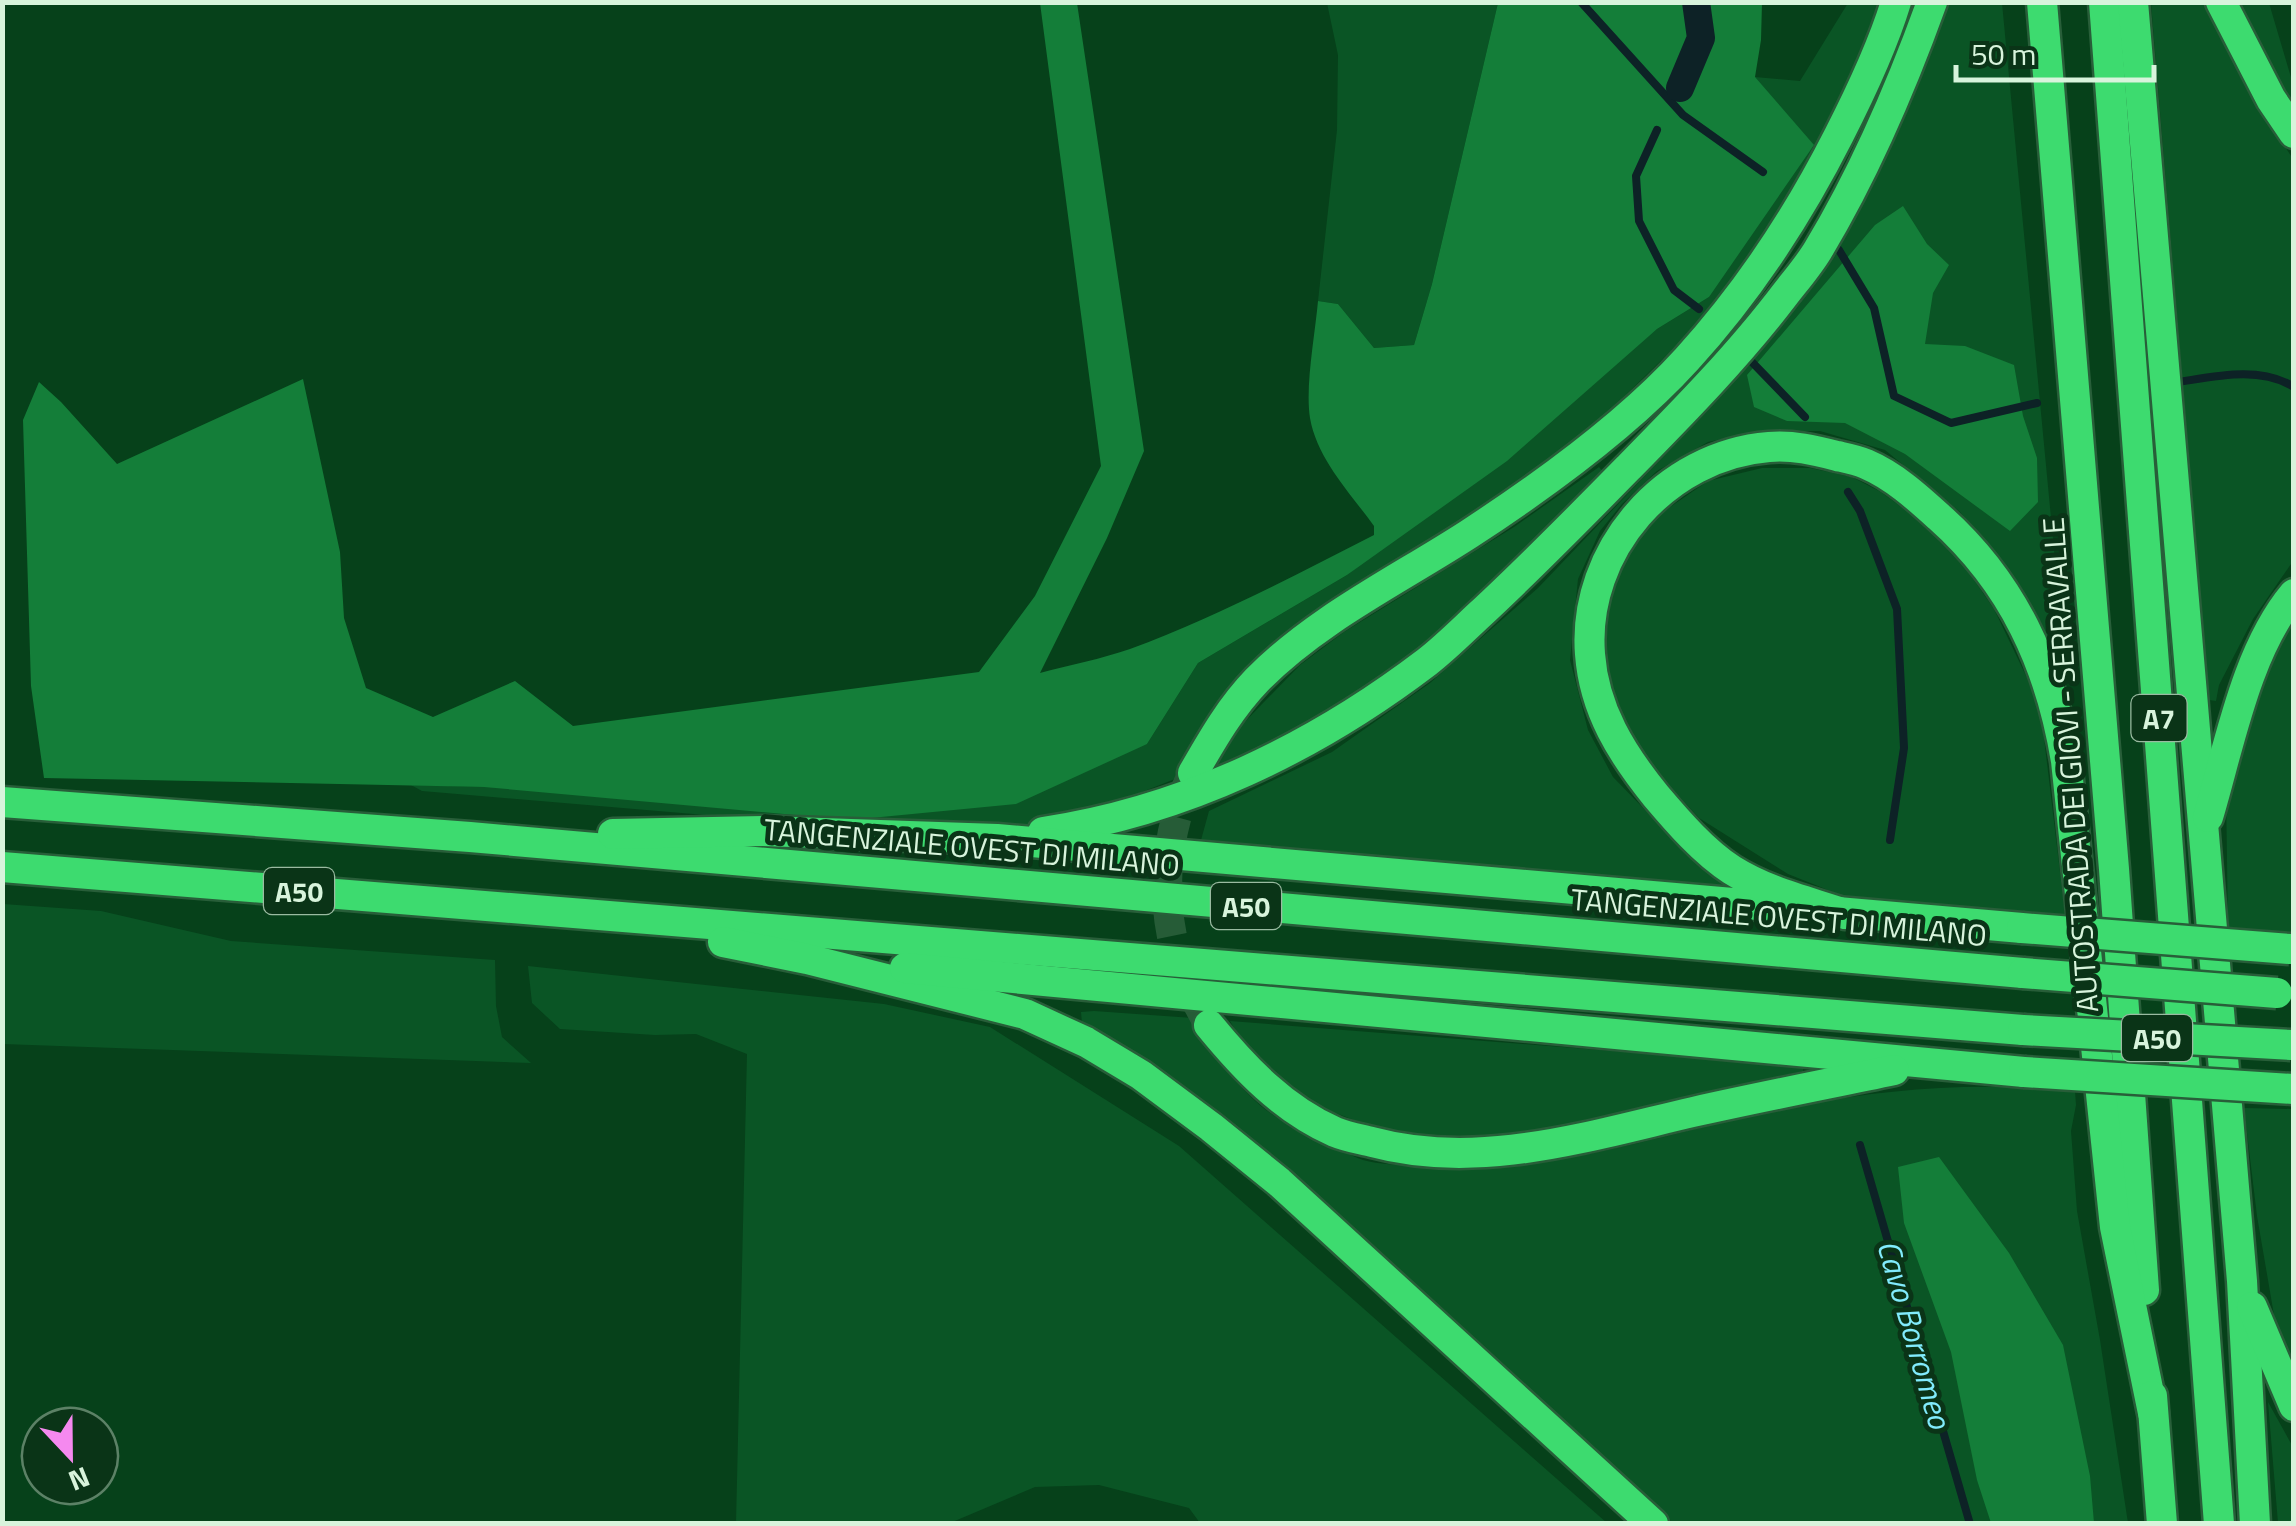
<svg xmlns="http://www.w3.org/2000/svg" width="2296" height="1526" viewBox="0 0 2296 1526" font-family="'Titillium Web',sans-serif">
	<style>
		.green { fill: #0a5525 }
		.forest { fill: #147e39 }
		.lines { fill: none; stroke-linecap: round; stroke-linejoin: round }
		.stream { stroke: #0d2226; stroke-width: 8 }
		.canal { stroke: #0d2226; stroke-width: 28 }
		.highway-tunnel { stroke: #265c37; stroke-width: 30; stroke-dasharray: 30 15; stroke-linecap: butt }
		.highway-casing { stroke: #285e39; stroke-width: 35 }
		.highway { stroke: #3ddb6f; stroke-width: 30 }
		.highway-bridge-casing { stroke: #285e39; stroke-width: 35; stroke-linecap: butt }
		.highway-bridge { stroke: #3ddb6f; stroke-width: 30 }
		.labels { text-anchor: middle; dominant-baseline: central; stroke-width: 10; stroke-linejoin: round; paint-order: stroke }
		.shield { fill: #0a3417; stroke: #9abaa1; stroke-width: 2.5 }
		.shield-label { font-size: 28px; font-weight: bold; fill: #d8f4dc }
		.street-label { font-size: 30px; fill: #d8f4dc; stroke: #0a3417 }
		.water-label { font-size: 32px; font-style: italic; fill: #81ebfc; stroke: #0a3417 }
	</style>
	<rect width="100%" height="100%" fill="#06411a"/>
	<g class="green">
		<path d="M1327,3H1498L1432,284L1414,345L1374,348L1338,304L1318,301L1337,130L1338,55Z"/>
		<path d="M1848,3H1884L1823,141L1773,229L1713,307L1678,344L1599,421L1522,480L1289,633L1236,681L1198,731L1175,779L1109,805L1034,824L971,832L848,827L422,791L411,785L484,787L1147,744L1198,663L1347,575L1657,329L1709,297L1755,77L1800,81Z"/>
		<path d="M1946,3H2002L2067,686L2039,622L2010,574L1960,512L1885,450L1820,431H1758L1708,442L1657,471L1622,504L1600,531L1578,579L1570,660L1588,730L1613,777L1689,855L1732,890L1198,851L1209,811L1332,752L1430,683L1538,588L1723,394L1814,284L1857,214L1918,83Z"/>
		<path d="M2151,3H2206L2255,100L2293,159V561L2253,619L2219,685L2216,701L2209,700Z"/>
		<path d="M2239,3H2269L2293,84V104L2250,30Z"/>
		<path d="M1599,467L1605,474L1444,636L1324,725L1212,770L1232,735L1300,665L1344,632L1514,527Z"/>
		<path d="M1762,468H1810L1852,477L1881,492L1929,527L1963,564L1994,609L2030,684L2042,721L2065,914L2048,917L1853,900L1788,874L1699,818L1646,761L1618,718L1602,654L1606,610L1629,551L1654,518L1708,481Z"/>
		<path d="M2293,621V939L2228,933L2226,788L2256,688L2279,644Z"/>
		<path d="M3,904L101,911L231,941L495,960L496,1006L502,1037L531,1063L3,1044Z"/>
		<path d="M528,966L884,1004L990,1027L1179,1146L1607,1523H1200L1189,1508L1099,1485L1035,1487L950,1523H736L747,1054L696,1034L655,1035L560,1029L532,1003Z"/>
		<path d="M1094,1011L1193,1018C1210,1045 1229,1075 1251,1097C1270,1116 1298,1131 1322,1141C1335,1147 1349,1155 1363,1160C1379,1165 1399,1164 1416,1166C1546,1179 1671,1130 1796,1106C1894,1088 1976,1082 2075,1091L2076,1105L2071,1131L2077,1211L2100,1340L2128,1523H1673L1411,1283L1176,1081L1082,1023L1081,1012Z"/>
		<path d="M1230,1021L1803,1066V1071L1539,1131L1464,1139L1382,1131L1323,1108L1274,1073L1238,1035Z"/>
		<path d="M2244,1108L2293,1109V1372L2274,1315L2257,1216Z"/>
		<path d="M2268,1402L2293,1447V1523H2278Z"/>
	</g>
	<g class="forest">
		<path d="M1040,3H1077L1144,451L1107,538L1040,673C1070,665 1101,659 1130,649C1214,618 1294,576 1374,535V526C1351,494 1317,459 1310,418C1305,386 1315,335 1318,301L1338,304L1374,348L1414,345L1432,284L1498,3H1762L1761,40L1755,77L1814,145L1709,297L1657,329L1507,461L1347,575L1198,663L1147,744L1016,804L850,820L484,787L44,778L31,686L23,420L39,382L61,402L117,464L303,379L340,552L344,618L366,688L433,717L515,681L573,726L979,672L1035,596L1101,466Z"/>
		<path d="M1903,206L1927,244L1949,265L1933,293L1925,344L1965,346L2014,365L2023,416L2037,458L2038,502L2010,531L1905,454L1845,423L1787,421L1754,407L1747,375L1875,225Z"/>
		<path d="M1939,1157L2009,1253L2063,1345L2090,1476L2094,1523H1991L1977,1480L1951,1352L1904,1223L1898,1167Z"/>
	</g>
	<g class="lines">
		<g class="stream">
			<path d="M1581,2L1683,115L1763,172"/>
			<path d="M1657,130L1636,176L1639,221L1674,290L1699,309"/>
			<path d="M1839,250L1874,308L1894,396L1951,423L2037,403"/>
			<path d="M1749,359L1805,417"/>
			<path d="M2179,382C2217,376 2260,366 2294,387"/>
			<path d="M1848,492L1860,511L1897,609L1904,748L1890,840"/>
			<path d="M1860,1145L1970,1524"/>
		</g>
		<path class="canal" d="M1680,88L1701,38L1696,2"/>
		<path class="highway-tunnel" d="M1192,775C1163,836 1158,913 1184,976C1191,993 1201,1009 1209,1025"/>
		<defs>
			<g id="highway">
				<path d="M2042,2L2114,869L2144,1290"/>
				<path d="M2104,2L2219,1524"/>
				<path d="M2133,2L2242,1281L2255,1524"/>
				<path d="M2221,2L2271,99L2294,133"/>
				<path d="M1193,773C1212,740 1230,708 1257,680C1317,619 1398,580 1469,534C1541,487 1629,423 1687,359C1748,292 1798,216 1839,135C1861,92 1882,48 1896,2"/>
				<path d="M2,802L470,837L2023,973"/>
				<path d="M2208,817C2229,747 2246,651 2294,594"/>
				<path d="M1043,832C1184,811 1314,748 1427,662C1445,648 1461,632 1478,616C1530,568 1579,518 1629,467C1684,411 1739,355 1786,293C1797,279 1809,265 1818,250C1865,172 1901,88 1932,2"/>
				<path d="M613,834L763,831L997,839L2022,928"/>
				<path d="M2,867L2023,1030"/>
				<path d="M1845,914C1807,901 1767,892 1732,870C1704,852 1678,822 1656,796C1622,754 1594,710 1590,654C1582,550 1666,455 1769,447C1793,445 1814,450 1837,456C1846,458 1857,460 1866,464C1894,476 1917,497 1939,517C2013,583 2050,664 2066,761L2115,1227L2153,1413"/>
				<path d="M723,942L807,959L1025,1014L1086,1042L1141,1075L1211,1127L1279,1182L1653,1524"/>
				<path d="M905,968L2024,1072"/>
				<path d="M1209,1025C1245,1069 1283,1109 1335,1132C1347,1137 1360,1139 1372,1142C1479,1171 1589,1136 1693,1112C1760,1097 1827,1084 1894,1070"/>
				<path d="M2252,1307L2294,1406"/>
				<path d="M2152,1396L2162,1524"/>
			</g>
		</defs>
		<use href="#highway" class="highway-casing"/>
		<use href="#highway" class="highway"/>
		<defs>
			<g id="highway-bridge">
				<path d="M2022,928L2290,949"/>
				<path d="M2023,973L2277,993"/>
				<path d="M2023,1030L2291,1045"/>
				<path d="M2024,1072L2293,1089"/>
			</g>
		</defs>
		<use href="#highway-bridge" class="highway-bridge-casing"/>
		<use href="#highway-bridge" class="highway-bridge"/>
	</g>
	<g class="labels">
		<g class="shield">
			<rect x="2131.5" y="695" width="55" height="46" rx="8"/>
			<rect x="264" y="868" width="70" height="46" rx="8"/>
			<rect x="1211" y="883" width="70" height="46" rx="8"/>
			<rect x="2122" y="1015" width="70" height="46" rx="8"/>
		</g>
		<g class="shield-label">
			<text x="2159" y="718">A7</text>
			<text x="299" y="891">A50</text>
			<text x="1246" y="906">A50</text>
			<text x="2157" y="1038">A50</text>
		</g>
		<g class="street-label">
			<text transform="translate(2070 765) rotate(-94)">AUTOSTRADA DEI GIOVI - SERRAVALLE</text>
			<text transform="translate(972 847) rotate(5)">TANGENZIALE OVEST DI MILANO</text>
			<text transform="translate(1779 917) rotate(5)">TANGENZIALE OVEST DI MILANO</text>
		</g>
		<g class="water-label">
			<text transform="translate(1915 1334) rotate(74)">Cavo Borromeo</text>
		</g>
	</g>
	<rect width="2296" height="1526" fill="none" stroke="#d8f4dc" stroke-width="10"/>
	<g transform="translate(70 1456) rotate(158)"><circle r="48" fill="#0a3417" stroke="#5c8166" stroke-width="2.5"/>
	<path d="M0-8L18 38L0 25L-18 38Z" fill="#f589ef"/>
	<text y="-15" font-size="28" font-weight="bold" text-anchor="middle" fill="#d8f4dc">N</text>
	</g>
	<path d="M1956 65v15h198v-15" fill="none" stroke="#d8f4dc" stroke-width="5"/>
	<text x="1971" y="65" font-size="30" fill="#d8f4dc" stroke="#0a3417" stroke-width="8" paint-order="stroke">50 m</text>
</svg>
